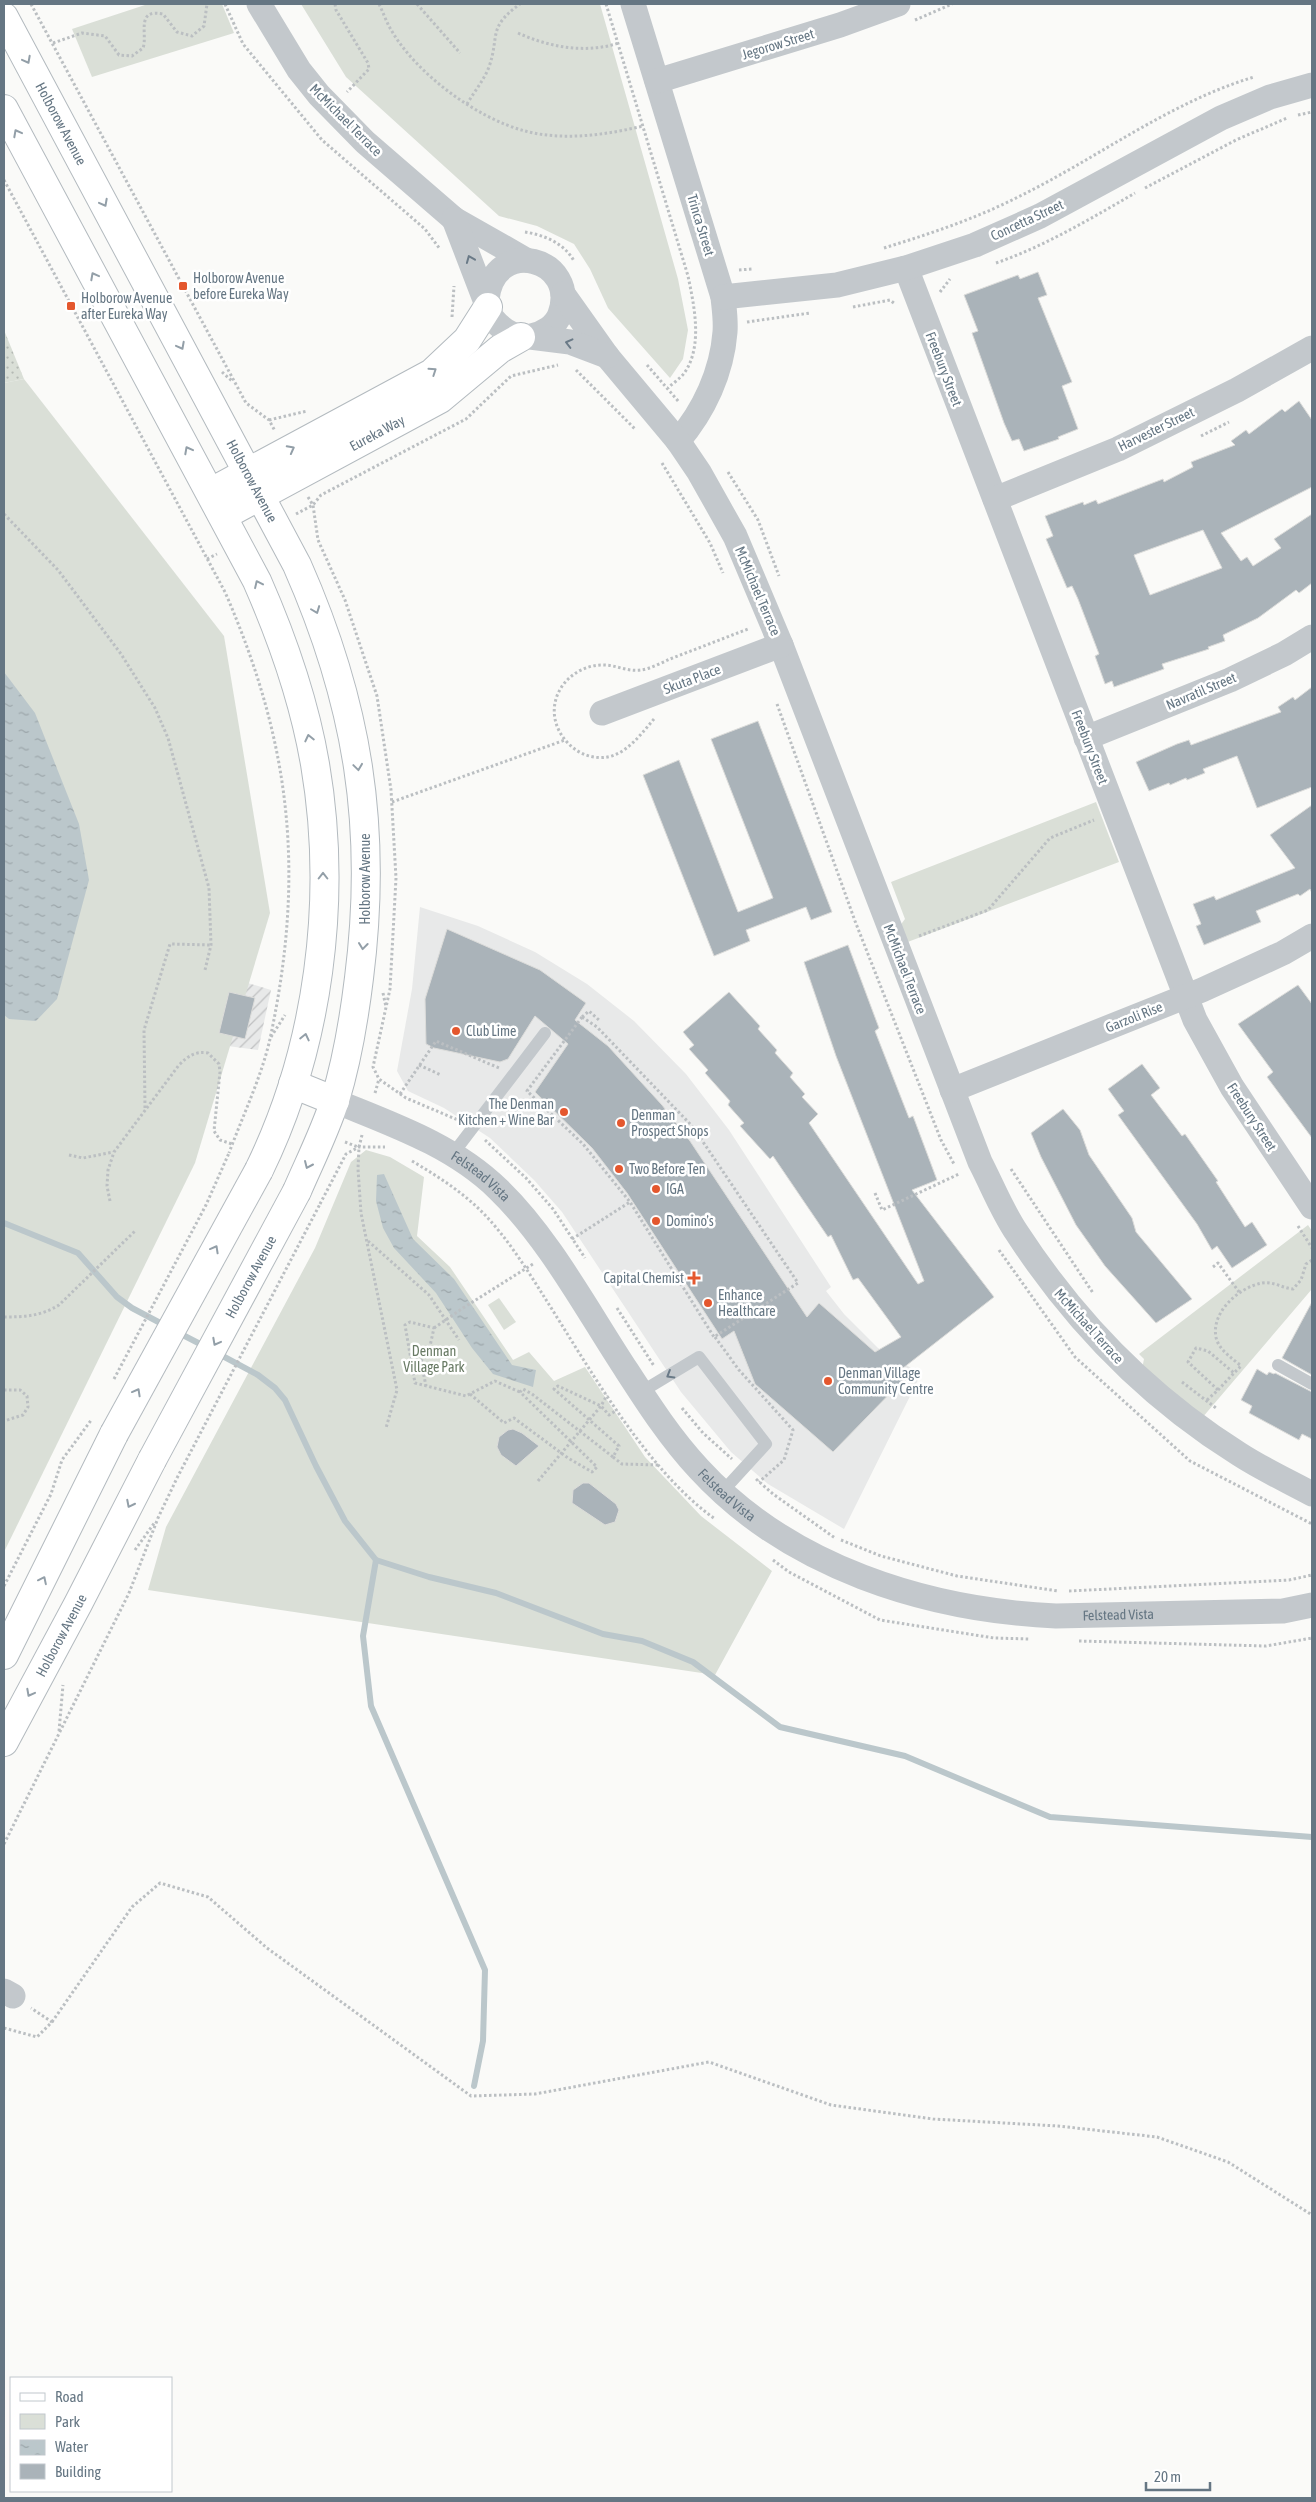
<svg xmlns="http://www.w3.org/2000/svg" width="1316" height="2502" viewBox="0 0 1316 2502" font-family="'Asap Condensed',sans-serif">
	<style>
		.built { fill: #e8e9e9 }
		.industrial { fill: url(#industrial-furrows) }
		.grass { fill: url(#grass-dots) }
		.green { fill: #dadfd7 }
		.water { fill: url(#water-ripples) }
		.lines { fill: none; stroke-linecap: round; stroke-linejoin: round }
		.stream { stroke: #bbc7cb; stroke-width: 6 }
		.building { fill: #aab3b9; stroke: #dcdcda; fill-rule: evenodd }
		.secondary-casing { stroke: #b3babf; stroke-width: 30 }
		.path { stroke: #bbbfc2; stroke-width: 3; stroke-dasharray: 2.5 2.5; stroke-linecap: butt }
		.lane { stroke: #c3c8cc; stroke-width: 12 }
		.street { stroke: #c3c8cc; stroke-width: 25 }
		.secondary { stroke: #fff; stroke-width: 28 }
		.secondary-bridge-casing { stroke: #b3babf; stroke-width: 30; stroke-linecap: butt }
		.path-bridge { stroke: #bbbfc2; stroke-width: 3; stroke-dasharray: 2.5 2.5; stroke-linecap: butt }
		.secondary-bridge { stroke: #fff; stroke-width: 28 }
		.oneway { stroke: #939fa8 }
		.oneway2 { stroke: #6a7a87 }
		.poi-dot { fill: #e4572e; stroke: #fff; stroke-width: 2 }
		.labels { text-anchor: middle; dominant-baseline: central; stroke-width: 5; stroke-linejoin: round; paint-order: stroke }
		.street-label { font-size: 14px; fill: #657683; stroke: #fff }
		.poi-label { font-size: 14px; fill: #657683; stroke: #fff; text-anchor: start }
		.park-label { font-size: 14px; fill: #687a64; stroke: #fff }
	</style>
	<defs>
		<pattern id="industrial-furrows" width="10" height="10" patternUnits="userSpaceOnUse" patternTransform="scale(1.25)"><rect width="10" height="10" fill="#e8e9e9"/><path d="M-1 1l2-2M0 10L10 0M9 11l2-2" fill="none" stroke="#c0c1c2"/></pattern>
		<pattern id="grass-dots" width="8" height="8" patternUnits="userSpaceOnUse" patternTransform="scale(1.25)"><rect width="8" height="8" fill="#dadfd7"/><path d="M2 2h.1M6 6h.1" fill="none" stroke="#b4b9b4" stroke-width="1.8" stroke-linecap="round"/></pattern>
		<pattern id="water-ripples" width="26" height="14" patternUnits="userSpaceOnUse" patternTransform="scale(1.25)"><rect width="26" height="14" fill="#bbc7cb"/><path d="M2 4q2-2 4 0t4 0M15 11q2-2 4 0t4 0" fill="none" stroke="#9ca6aa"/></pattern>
	</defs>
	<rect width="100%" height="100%" fill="#fafaf8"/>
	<path class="built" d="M420,907L478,926L535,952L587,984L634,1021L686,1074L729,1130L831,1287L826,1291L844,1314L878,1348L921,1374L844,1529L768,1484L731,1452L681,1392L562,1212L534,1180L490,1138L444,1108L408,1091L397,1071L412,989Z"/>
	<path class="industrial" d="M183,963L271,990L258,1050L167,1038Z"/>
	<path class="grass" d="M4,330L24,379L4,383Z"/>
	<g class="green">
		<path d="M148,4H222L234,33L92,77L72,29Z"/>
		<path d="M301,4H600L678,279L688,330L683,359L670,378L608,308L590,269L574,244L537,226L499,216L346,77Z"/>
		<path d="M24,379L224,636L270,913L195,1163L4,1552V383Z"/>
		<path d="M1096,802L1119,862L905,943L899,927L905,919L891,882Z"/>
		<path d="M366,1150L390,1157L424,1177L417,1236L450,1267L513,1360L529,1352L554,1381L585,1367L645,1457L701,1516L772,1571L715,1675L148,1590L166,1527L315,1248L351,1162Z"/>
		<path d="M1308,1225L1312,1231V1289L1202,1418L1142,1369L1144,1359L1139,1354Z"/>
		<path d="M499,1298L516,1322L504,1330L488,1305Z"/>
	</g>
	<g class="water">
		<path d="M4,672L35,713L79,824L89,880L57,999L36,1021L9,1019L4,1015Z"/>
		<path d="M384,1174L413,1239L454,1279L512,1365L536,1370L533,1387L493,1374L472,1348L436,1293L394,1248L383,1228L376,1201L377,1175Z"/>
	</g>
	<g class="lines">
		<g class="stream">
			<path d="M4,1223L78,1253L117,1297L132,1308L166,1326"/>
			<path d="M177,1332L206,1347"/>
			<path d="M217,1353L258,1375L275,1388L285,1400L316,1466L345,1521L376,1560L429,1577L496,1593L603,1634L642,1641L693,1662L780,1727L905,1756L1050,1817L1312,1837"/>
			<path d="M376,1560L363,1636L371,1706L485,1970L483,2041L474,2086"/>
		</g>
	</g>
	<g class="building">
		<path d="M1038,272L1047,295L1038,298L1072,382L1062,386L1078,429L1058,437L1059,439L1024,451L1019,439L1012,441L1004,423L972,333L978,331L964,295L1018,275L1020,279Z"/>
		<path d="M1299,401L1312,420V487L1221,533L1241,561L1247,557L1253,566L1281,548L1274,539L1312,514V583L1299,593L1296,590L1258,618L1223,635L1225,641L1208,647L1209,649L1162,664L1164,669L1114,687L1112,681L1105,684L1095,656L1099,654L1078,599L1072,586L1067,588L1046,539L1053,536L1045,516L1083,502L1084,505L1096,500L1098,504L1163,479L1164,482L1193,467L1191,462L1235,445L1231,441L1246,430L1249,434L1282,409L1285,412ZM1203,530L1222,568L1150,595L1134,555Z"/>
		<path d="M1312,687V787L1257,808L1237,756L1203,769L1205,773L1187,780L1186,778L1170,785L1169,783L1149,791L1136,762L1177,744L1189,740L1191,745L1281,712L1278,707L1293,697L1295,700Z"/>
		<path d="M758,721L832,912L811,920L806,907L746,930L750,941L714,956L643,775L679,760L738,912L773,898L711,739Z"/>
		<path d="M1312,805V893L1310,889L1300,896L1298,894L1256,911L1261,922L1204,945L1196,926L1201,924L1193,904L1214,896L1216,900L1295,868L1270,835Z"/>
		<path d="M447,929L540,970L586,1003L575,1020L608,1046L662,1105L690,1141L807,1317L819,1303L875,1352L901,1337L858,1278L853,1280L831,1235L828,1237L773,1156L770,1159L740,1126L744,1123L728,1105L730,1101L705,1073L708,1070L689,1049L694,1045L683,1032L729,992L760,1026L758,1029L777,1050L775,1053L793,1073L790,1077L805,1094L802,1097L818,1114L809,1123L918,1284L924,1281L836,1056L804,962L848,945L879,1028L875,1031L909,1118L913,1116L937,1180L912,1190L994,1297L898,1372L905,1378L833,1452L755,1384L734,1331L722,1339L627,1193L592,1148L535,1092L568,1044L535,1016L508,1059L500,1062L434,1048L426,1044L425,999Z"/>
		<path d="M1298,985L1312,1004V1138L1267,1077L1273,1072L1238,1024Z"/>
		<path d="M229,992L255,998L245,1039L219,1033Z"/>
		<path d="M1142,1064L1160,1088L1151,1095L1182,1136L1185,1134L1218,1181L1216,1182L1245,1227L1252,1222L1267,1245L1232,1268L1217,1246L1212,1250L1197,1224L1118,1115L1124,1111L1108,1089Z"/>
		<path d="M1063,1109L1080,1130L1089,1155L1132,1218L1136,1232L1192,1299L1156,1323L1105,1266L1076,1225L1041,1157L1031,1133Z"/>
		<path d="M1312,1302V1375L1282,1358Z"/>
		<path d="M1257,1369L1267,1375L1269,1372L1274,1374L1275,1373L1312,1392V1439L1302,1434L1299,1440L1249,1413L1252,1406L1241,1400Z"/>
		<path d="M513,1429L522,1433L539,1446L516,1466L501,1455L497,1447L499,1437L508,1430Z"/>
		<path d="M583,1483H589L616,1504L619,1510L615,1522L605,1525L572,1503L573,1490Z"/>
	</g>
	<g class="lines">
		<defs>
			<g id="secondary">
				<path id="s2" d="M4,17L297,565C358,703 378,828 359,978C354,1019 347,1061 335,1100C325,1131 310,1161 297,1191"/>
				<path d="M4,109L257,581C283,640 304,700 315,764C338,899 319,1047 259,1170"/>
				<path d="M211,492L432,373L467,340L488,307"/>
				<path id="s3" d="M223,516L440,399L500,349L521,337"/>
				<path d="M293,1084L335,1101"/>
				<path d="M4,1655L114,1434"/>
				<path id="s4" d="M4,1742L78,1604L152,1460"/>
			</g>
		</defs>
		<use href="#secondary" class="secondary-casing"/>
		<g class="path">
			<path d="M31,4L246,403L269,420L275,431"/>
			<path d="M225,4L243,44L322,140L425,229L440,249"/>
			<path d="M335,4L336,10L368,63L369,69L347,92"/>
			<path d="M379,4C383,12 386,21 390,28C415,73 476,118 525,131C562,141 606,135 643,126"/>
			<path d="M417,4L460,53"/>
			<path d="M606,4L688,276C694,305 703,345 685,372C681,378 673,383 668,388"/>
			<path d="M915,20L952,4"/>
			<path d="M518,33C549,47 585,54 619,43"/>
			<path d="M53,43L82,33L105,36L119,55L132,56L143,48C148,35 135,8 163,14L177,32L192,36L204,26L207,4"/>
			<path d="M467,104C474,92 484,80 489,67C500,35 487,28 520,4"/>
			<path d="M1298,115L1312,112"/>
			<path d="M4,180L225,592C292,746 305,875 270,1039C261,1078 243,1115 229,1153"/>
			<path d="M1145,188L1236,140L1287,118"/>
			<path d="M525,232C544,235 564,243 574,261"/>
			<path d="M884,248C929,234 975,219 1018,197C1096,159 1170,102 1254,77"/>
			<path d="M996,263C1045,246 1090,219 1135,193"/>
			<path d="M739,270L752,269"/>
			<path d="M940,292L950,279"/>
			<path d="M853,307L890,300L895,304"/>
			<path d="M452,317L454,286"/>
			<path d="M747,322L810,313"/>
			<path d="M647,365L679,402"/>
			<path d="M576,370L635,429"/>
			<path d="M222,372L232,381"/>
			<path d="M269,420L307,411"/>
			<path d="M1201,436L1229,422"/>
			<path d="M662,463L710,543L723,573"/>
			<path d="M728,472L758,520L779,576"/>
			<path d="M308,497L313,505L318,540L345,600L377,696L391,790L396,878L390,989L373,1067L379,1079L406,1098L458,1120"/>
			<path d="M4,514L58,570L121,654L155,708L168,738L209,888L211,945L205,970"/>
			<path d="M296,514L313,505L321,495L466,419L511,376L558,365"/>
			<path d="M207,559L217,554"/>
			<path d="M777,704L855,921L941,1140L954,1164"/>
			<path d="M654,719C636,740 618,766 586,755C572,750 560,737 556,723C547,692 574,664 604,665C616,665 628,672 641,670C650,669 661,663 670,659C696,649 722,639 748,629"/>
			<path d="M392,802L565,740"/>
			<path d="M919,936L988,910L1050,838L1094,820"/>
			<path d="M383,993L386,1007"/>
			<path d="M582,1017L597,1027L693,1127L798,1283L714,1337L630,1202L583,1144L527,1091Z"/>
			<path d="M582,1017L589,1011L600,1021"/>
			<path d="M271,1037L285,1015"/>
			<path d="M419,1065L441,1075"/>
			<path d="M375,1093L379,1079"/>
			<path d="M400,1094L436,1041L499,1068"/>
			<path d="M145,1108L144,1030L170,944L211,945"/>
			<path d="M362,1135L359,1147L358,1169L361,1213L397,1390L386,1428"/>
			<path d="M485,1140L526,1178L553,1209L585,1258"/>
			<path d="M345,1142L358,1147"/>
			<path d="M69,1155L83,1158L113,1152"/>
			<path d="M412,1161C439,1177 464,1193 485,1215C507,1238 526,1268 543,1295C589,1367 645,1469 715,1519"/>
			<path d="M1011,1169L1093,1293"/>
			<path d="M875,1193L882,1210L959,1174"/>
			<path d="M110,1201L107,1186L108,1170L114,1152L179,1065C188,1056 195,1051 208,1053L219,1064L220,1072L214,1131L220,1140L232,1144"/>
			<path d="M320,1204L346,1154L359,1147H385"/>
			<path d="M1298,1226L1312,1248"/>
			<path d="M572,1239L630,1202"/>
			<path d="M368,1241L429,1295L459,1340"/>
			<path d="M999,1250L1075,1357L1190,1461L1312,1524"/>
			<path d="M1213,1267L1218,1263L1239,1292"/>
			<path d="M463,1308L533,1264"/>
			<path d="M617,1308L654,1366"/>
			<path d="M4,1317C25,1317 41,1316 59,1305L135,1231"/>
			<path d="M715,1337L739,1370L793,1430L784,1460L759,1482"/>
			<path d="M410,1358L421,1361L426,1386"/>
			<path d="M421,1361L430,1346L434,1328L410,1322L405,1325L415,1383L466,1396L495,1381L520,1392"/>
			<path d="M1182,1382L1216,1408"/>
			<path d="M4,1390H20L27,1396L28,1407L23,1415L4,1421"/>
			<path d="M1218,1390L1234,1373"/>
			<path d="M470,1394L504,1423L514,1418L568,1458L592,1472L597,1467L520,1392L523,1389L532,1394L613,1457L619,1446L554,1389L558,1386L601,1406L609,1415L617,1410"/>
			<path d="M1207,1400L1218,1390L1188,1362L1196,1348L1208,1351L1234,1373L1241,1366C1232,1358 1222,1352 1217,1341C1208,1314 1239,1287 1262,1283C1273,1281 1282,1288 1293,1289L1301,1280L1306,1264L1312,1260"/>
			<path d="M682,1408L703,1433L732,1459"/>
			<path d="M613,1457L622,1464L659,1465"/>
			<path d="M756,1479L773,1494L835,1538"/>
			<path d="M538,1481L601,1406L607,1395"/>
			<path d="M841,1540L881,1556L957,1576L1058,1591"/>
			<path d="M135,1550L155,1522"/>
			<path d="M773,1560L789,1572L880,1620L994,1638L1030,1639"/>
			<path d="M4,1586L51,1494L62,1460L92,1419"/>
			<path d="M1069,1591L1289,1580L1312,1575"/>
			<path d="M1079,1641L1266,1646L1312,1638"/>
			<path d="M59,1731L63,1685"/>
			<path d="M4,1844L129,1593L158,1518L177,1478"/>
			<path d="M52,2022L132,1907L160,1883L208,1897L267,1948L471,2096L535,2094L709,2062L831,2105L933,2119L1058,2126L1157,2137L1228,2162L1312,2215"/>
			<path d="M4,2028L37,2037L52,2022L31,2008"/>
		</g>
		<g class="lane">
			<path d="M452,1155L545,1033"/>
			<path d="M1278,1365L1312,1384"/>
			<path d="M641,1392L699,1357L766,1444L723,1491"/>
		</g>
		<g class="street">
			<path d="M259,4L299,70L319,95L365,142L454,219L526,260"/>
			<path d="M633,4L723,297C724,308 726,320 725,332C722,372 704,411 678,441"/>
			<path d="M657,81L840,25L898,4"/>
			<path d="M454,219L492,318C502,330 515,339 531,336C543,334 556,326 560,314C580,258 494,235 487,299"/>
			<path d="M906,268L1195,1020L1232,1087L1312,1207"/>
			<path d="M563,294L607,356L678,441L699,472L735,536L781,645L980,1162C992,1185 1002,1211 1017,1233C1075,1322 1148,1397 1239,1454C1262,1469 1288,1481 1312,1494"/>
			<path d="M723,297L837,285L906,268L975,245L1040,216L1221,118L1270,97L1312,85"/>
			<path d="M530,337L570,342L607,356"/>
			<path d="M995,499L1118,449L1237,390L1312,348"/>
			<path d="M602,713L781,645"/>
			<path d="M1086,738L1230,680L1284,654L1312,637"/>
			<path d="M952,1090L1202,990L1283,953L1312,936"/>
			<path id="s1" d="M335,1101C391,1124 453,1145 498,1189C549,1238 588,1312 627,1371C649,1405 671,1439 699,1469C789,1567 926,1610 1056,1616L1283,1611L1312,1605"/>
			<path d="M4,1991L13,1996"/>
		</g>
		<use href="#secondary" class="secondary"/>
		<defs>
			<g id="secondary-bridge">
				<path d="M114,1434L259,1170"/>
				<path id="s5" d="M152,1460L297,1191"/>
			</g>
		</defs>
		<use href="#secondary-bridge" class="secondary-bridge-casing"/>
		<g class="path-bridge">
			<path d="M434,1328L463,1308"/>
			<path d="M114,1379L206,1205L229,1153"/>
			<path d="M177,1478L320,1204"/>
		</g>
		<use href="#secondary-bridge" class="secondary-bridge"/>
	</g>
	<defs><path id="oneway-chevron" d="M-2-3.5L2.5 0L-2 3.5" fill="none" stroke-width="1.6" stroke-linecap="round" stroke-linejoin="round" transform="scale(1.25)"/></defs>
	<g class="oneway">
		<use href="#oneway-chevron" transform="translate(27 60) rotate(62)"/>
		<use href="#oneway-chevron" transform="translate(17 133) rotate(-118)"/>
		<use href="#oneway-chevron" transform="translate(104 203) rotate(62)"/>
		<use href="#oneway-chevron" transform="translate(94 276) rotate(-118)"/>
		<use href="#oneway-chevron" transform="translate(181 346) rotate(62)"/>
		<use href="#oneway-chevron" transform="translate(433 371) rotate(-34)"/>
		<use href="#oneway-chevron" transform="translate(291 449) rotate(-28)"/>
		<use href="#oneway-chevron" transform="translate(188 450) rotate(-118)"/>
		<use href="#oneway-chevron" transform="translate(258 584) rotate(-115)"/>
		<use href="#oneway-chevron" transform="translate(316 610) rotate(69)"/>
		<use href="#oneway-chevron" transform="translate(309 738) rotate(-103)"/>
		<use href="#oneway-chevron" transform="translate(358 767) rotate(82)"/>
		<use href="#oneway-chevron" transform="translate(323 876) rotate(-90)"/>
		<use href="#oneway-chevron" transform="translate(363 946) rotate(97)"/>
		<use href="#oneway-chevron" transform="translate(305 1037) rotate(-77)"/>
		<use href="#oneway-chevron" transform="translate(308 1165) rotate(114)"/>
		<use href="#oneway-chevron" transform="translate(215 1249) rotate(-61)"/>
		<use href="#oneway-chevron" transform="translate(216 1342) rotate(118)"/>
		<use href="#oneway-chevron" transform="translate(137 1392) rotate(-61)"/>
		<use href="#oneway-chevron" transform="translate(130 1504) rotate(117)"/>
		<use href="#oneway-chevron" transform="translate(43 1580) rotate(-64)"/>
		<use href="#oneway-chevron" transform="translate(30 1693) rotate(118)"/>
	</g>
	<g class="oneway2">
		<use href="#oneway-chevron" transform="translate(470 259) rotate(-112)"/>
		<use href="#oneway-chevron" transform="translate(569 343) rotate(-166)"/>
		<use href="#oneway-chevron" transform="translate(670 1375) rotate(149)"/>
	</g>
	<g class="poi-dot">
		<rect x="178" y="281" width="10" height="10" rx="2.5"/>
		<rect x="66" y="301" width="10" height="10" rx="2.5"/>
		<circle cx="456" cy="1031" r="5"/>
		<circle cx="564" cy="1112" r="5"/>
		<circle cx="621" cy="1123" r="5"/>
		<circle cx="619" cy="1169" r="5"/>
		<circle cx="656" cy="1189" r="5"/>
		<circle cx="656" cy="1221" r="5"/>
		<path d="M691.5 1270.5h5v5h5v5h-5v5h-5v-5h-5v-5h5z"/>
		<circle cx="708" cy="1303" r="5"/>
		<circle cx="828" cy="1381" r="5"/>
	</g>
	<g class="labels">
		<g class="street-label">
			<text transform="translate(778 44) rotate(-17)">Jegorow Street</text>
			<text transform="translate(346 120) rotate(45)">McMichael Terrace</text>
			<text stroke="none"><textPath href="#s2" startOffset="121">Holborow Avenue</textPath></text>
			<text transform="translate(1027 220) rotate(-25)">Concetta Street</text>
			<text transform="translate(701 225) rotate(73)">Trinca Street</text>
			<text transform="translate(944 369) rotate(69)">Freebury Street</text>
			<text transform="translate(1156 429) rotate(-26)">Harvester Street</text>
			<text stroke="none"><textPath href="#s3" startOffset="175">Eureka Way</textPath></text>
			<text stroke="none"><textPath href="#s2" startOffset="526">Holborow Avenue</textPath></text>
			<text transform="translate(758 591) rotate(67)">McMichael Terrace</text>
			<text transform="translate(692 679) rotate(-21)">Skuta Place</text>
			<text transform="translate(1201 691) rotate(-23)">Navratil Street</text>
			<text transform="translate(1090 747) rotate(69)">Freebury Street</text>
			<text transform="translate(365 879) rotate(-90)">Holborow Avenue</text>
			<text transform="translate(905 969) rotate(69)">McMichael Terrace</text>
			<text transform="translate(1134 1017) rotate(-22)">Garzoli Rise</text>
			<text transform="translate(1252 1117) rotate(57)">Freebury Street</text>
			<text stroke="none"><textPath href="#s1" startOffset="165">Felstead Vista</textPath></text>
			<text stroke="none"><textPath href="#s5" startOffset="208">Holborow Avenue</textPath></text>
			<text transform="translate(1089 1326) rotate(48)">McMichael Terrace</text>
			<text stroke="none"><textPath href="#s1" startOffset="570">Felstead Vista</textPath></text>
			<text stroke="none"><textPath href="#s1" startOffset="990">Felstead Vista</textPath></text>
			<text stroke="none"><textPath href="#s4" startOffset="121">Holborow Avenue</textPath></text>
		</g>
		<g class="poi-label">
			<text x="193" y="278">Holborow Avenue<tspan x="193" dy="16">before Eureka Way</tspan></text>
			<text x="81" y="298">Holborow Avenue<tspan x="81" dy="16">after Eureka Way</tspan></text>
			<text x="466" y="1031">Club Lime</text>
			<text x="554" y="1104" text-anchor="end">The Denman<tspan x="554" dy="16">Kitchen + Wine Bar</tspan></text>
			<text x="631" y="1115">Denman<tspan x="631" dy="16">Prospect Shops</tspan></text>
			<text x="629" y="1169">Two Before Ten</text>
			<text x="666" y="1189">IGA</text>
			<text x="666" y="1221">Domino's</text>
			<text x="684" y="1278" text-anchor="end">Capital Chemist</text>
			<text x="718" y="1295">Enhance<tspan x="718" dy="16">Healthcare</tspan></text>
			<text x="838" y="1373">Denman Village<tspan x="838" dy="16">Community Centre</tspan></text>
		</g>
		<g class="park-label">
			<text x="434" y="1351">Denman<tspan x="434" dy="16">Village Park</tspan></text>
		</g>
	</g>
	<rect width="1316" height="2502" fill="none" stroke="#657683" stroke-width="10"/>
	<rect x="10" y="2377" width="162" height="115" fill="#ffffff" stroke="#c1c8cd"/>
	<rect x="20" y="2393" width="25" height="8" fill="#ffffff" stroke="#c1c8cd"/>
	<text x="55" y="2402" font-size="15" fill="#657683">Road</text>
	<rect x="20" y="2414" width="25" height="15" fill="#dadfd7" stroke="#c1c8cd"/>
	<text x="55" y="2427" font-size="15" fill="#657683">Park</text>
	<rect x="20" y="2440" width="25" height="15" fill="url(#water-ripples)" stroke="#c1c8cd"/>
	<text x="55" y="2452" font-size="15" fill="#657683">Water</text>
	<rect x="20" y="2464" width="25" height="15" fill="#aab3b9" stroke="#c1c8cd"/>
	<text x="55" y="2477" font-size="15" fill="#657683">Building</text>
	<path d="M1146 2482v8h64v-8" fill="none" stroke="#657683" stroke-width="2.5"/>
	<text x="1154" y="2482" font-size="15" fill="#657683" stroke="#ffffff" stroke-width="4" paint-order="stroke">20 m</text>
</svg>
